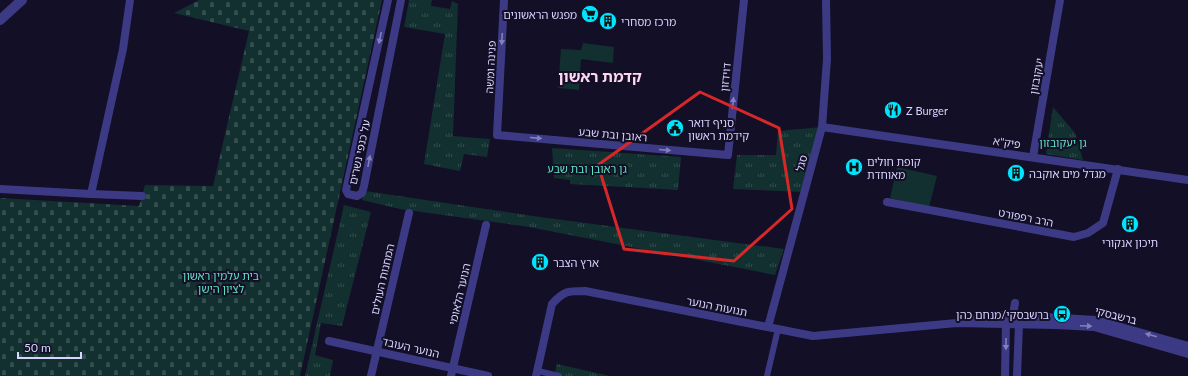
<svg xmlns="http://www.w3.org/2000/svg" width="1188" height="376" viewBox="0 0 1188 376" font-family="Lato,'Noto Sans Hebrew',sans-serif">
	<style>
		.cemetery { fill: url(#cemetery-stones) }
		.park { fill: url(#park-tufts) }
		.garden { fill: #12302f }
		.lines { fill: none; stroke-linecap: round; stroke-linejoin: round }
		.pedestrian { stroke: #3d3a85; stroke-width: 6 }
		.minor { stroke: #3d3a85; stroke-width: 8 }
		.tertiary { stroke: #3d3a85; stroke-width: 10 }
		.oneway { fill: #837fbc }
		.marked { fill: none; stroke: #d62828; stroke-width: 3; stroke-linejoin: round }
		.labels { text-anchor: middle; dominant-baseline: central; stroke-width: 4; stroke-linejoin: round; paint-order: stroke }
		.poi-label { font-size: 11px; fill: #d9d4ff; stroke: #130f26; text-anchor: start }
		.street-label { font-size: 11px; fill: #d9d4ff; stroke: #130f26 }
		.park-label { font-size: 11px; fill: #5fe0c0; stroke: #130f26 }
		.district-label { font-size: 15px; font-weight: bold; fill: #ffd6f0; stroke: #130f26 }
	</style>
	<defs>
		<pattern id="cemetery-stones" width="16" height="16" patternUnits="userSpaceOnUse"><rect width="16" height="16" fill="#12302f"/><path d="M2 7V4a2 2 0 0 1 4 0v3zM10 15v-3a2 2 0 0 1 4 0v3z" fill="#344d4e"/></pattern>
		<pattern id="park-tufts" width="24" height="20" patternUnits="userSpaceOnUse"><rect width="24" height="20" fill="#12302f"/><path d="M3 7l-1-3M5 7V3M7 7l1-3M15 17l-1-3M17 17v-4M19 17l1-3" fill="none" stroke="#344d4e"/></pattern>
	</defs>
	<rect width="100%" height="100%" fill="#130f26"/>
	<path class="cemetery" d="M199,0H382L300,376H0V198L139,206L145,185L213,186L249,31L174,13Z"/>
	<g class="park">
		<path d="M409,0H432L431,6L450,9L452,1L458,4L453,136L490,139L487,157L464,154L460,171L424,164L445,34L404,27Z"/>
		<path d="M1053,107L1075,133L1083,160L1046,154Z"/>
		<path d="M822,127L804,192L733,189L737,155H776L778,131Z"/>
		<path d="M552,148L681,157L678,190L570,184V180L554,178Z"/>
		<path d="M365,191L540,217L784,249L775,275L529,227L400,209L362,200Z"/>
		<path d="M344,205L371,212L342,326L321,323L315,355L333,360L330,376H305Z"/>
		<path d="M557,364L610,376H554Z"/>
	</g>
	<g class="garden">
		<path d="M583,43L614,47L613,63L581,59L579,90L558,88L561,49L581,50Z"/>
		<path d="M897,167L937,176L929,207L890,198Z"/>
	</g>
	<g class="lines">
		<g class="pedestrian">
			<path d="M538,371L559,376"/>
			<path d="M767,376L778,329"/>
		</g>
		<g class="minor">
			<path d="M388,0L346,190L348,194L357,196L362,193L364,186L401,0"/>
			<path d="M504,0L497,135L728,155L744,0"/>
			<path d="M822,127L1188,180"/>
			<path d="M1033,157L1060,0"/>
			<path d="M0,189L91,194L123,49L130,0"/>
			<path d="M91,194L142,196"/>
			<path d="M887,202L1074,237L1088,233L1103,223L1118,169"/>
			<path d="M973,320L994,315H1013L1096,320L1188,346"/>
			<path d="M1016,320L1019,324L1017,376"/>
			<path d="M768,327L822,127L827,59L826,0"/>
			<path d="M329,341L488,376"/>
			<path d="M371,376L409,213"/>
			<path d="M451,376L486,225"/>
			<path d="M536,376L552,304C564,291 567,291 585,291L813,336L957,323L1056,325L1094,327L1188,354"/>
			<path d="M1005,376L1006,324L1013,315L1015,303"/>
		</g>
		<path class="tertiary" d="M0,20L22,0"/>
	</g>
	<defs><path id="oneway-solid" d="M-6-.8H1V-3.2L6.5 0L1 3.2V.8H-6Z"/></defs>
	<g class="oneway">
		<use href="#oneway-solid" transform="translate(380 38) rotate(102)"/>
		<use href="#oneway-solid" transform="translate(502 39) rotate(93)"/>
		<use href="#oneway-solid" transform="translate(733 103) rotate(-84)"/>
		<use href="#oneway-solid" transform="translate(536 138) rotate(5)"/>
		<use href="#oneway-solid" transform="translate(665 150) rotate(5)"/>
		<use href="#oneway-solid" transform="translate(369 161) rotate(-79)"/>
		<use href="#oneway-solid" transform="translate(1086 326) rotate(3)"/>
		<use href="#oneway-solid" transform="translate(1151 335) rotate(-164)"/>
		<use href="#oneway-solid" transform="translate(1006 344) rotate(91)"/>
	</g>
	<path class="marked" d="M700,92L779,128L792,209L734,261L624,249L598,165Z"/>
	<defs>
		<symbol id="supermarket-disc" viewBox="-11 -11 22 22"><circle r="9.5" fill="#00e5ff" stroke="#130f26"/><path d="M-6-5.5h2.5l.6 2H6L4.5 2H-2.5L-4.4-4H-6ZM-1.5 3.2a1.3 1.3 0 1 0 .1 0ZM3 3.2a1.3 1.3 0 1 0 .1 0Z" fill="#111"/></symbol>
		<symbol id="building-disc" viewBox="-11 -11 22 22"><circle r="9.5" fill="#00e5ff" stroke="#130f26"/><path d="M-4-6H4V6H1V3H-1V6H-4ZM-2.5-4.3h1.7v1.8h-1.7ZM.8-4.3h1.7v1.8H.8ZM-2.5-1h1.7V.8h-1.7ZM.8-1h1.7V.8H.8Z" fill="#111"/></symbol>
		<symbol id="restaurant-disc" viewBox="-11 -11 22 22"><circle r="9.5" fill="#00e5ff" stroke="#130f26"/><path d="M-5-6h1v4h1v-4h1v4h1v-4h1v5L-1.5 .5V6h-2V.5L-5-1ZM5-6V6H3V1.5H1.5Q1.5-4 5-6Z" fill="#111"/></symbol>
		<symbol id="civic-disc" viewBox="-11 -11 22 22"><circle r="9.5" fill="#00e5ff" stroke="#130f26"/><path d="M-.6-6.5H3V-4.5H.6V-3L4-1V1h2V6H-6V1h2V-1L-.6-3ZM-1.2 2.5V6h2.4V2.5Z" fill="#111"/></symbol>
		<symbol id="hospital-disc" viewBox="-11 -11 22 22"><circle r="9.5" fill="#00e5ff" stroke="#130f26"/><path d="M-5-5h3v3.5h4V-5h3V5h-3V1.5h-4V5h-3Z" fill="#111"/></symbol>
		<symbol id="bus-disc" viewBox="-11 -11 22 22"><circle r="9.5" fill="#00e5ff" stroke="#130f26"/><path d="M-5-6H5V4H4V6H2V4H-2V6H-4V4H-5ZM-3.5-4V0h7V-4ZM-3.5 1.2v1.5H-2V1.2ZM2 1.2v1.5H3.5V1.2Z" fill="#111"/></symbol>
	</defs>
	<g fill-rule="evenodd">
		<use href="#supermarket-disc" x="580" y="4" width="20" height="20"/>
		<use href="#building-disc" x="598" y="11" width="20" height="20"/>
		<use href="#restaurant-disc" x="883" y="100" width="20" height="20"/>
		<use href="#civic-disc" x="665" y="118" width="20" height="20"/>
		<use href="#hospital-disc" x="844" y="157" width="20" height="20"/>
		<use href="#building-disc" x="1006" y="163" width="20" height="20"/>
		<use href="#building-disc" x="1120" y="214" width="20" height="20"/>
		<use href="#building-disc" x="530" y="252" width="20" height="20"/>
		<use href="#bus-disc" x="1052" y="304" width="20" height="20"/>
	</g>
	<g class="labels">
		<g class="poi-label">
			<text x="577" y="14" text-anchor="end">מפגש הראשונים</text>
			<text x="621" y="21">מרכז מסחרי</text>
			<text x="906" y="110">Z Burger</text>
			<text x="688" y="122">סניף דואר<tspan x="688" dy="13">קידמת ראשון</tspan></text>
			<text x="867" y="161">קופת חולים<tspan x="867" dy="13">מאוחדת</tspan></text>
			<text x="1029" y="173">מגדל מים אוקבה</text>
			<text x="1130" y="242" text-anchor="middle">תיכון אנקורי</text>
			<text x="553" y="262">ארץ הצבר</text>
			<text x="1049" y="314" text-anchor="end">ברשבסקי/מנחם כהן</text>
		</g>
		<g class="street-label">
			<text transform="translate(490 67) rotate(-87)">פנינה ומשה</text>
			<text transform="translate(1036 76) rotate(-80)">יעקובזון</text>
			<text transform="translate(725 77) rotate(-84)">דוידזון</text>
			<text transform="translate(613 134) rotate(5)">ראובן ובת שבע</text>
			<text transform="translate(1007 142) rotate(8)">פיק"א</text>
			<text transform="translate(359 152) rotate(-78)">על כנפי נשרים</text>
			<text transform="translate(801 163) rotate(-75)">סגל</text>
			<text transform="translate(1026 217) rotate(11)">הרב רפפורט</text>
			<text transform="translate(382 279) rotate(-77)">המחנות העולים</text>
			<text transform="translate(459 294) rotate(-77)">הנוער הלאומי</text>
			<text transform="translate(717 306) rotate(11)">תנועות הנוער</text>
			<text transform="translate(1116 315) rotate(14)">ברשבסקי</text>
			<text transform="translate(411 347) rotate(13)">הנוער העובד</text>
		</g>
		<g class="park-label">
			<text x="1063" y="142">גן יעקובזון</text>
			<text x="587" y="168">גן ראובן ובת שבע</text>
			<text x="221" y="275">בית עלמין ראשון<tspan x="221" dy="13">לציון הישן</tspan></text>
		</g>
		<g class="district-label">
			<text x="600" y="76">קדמת ראשון</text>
		</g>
	</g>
	<path d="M18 352v6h63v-6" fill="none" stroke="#d9d4ff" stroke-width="2"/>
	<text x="24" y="352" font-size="12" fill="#d9d4ff" stroke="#130f26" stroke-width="3" paint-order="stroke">50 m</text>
</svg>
